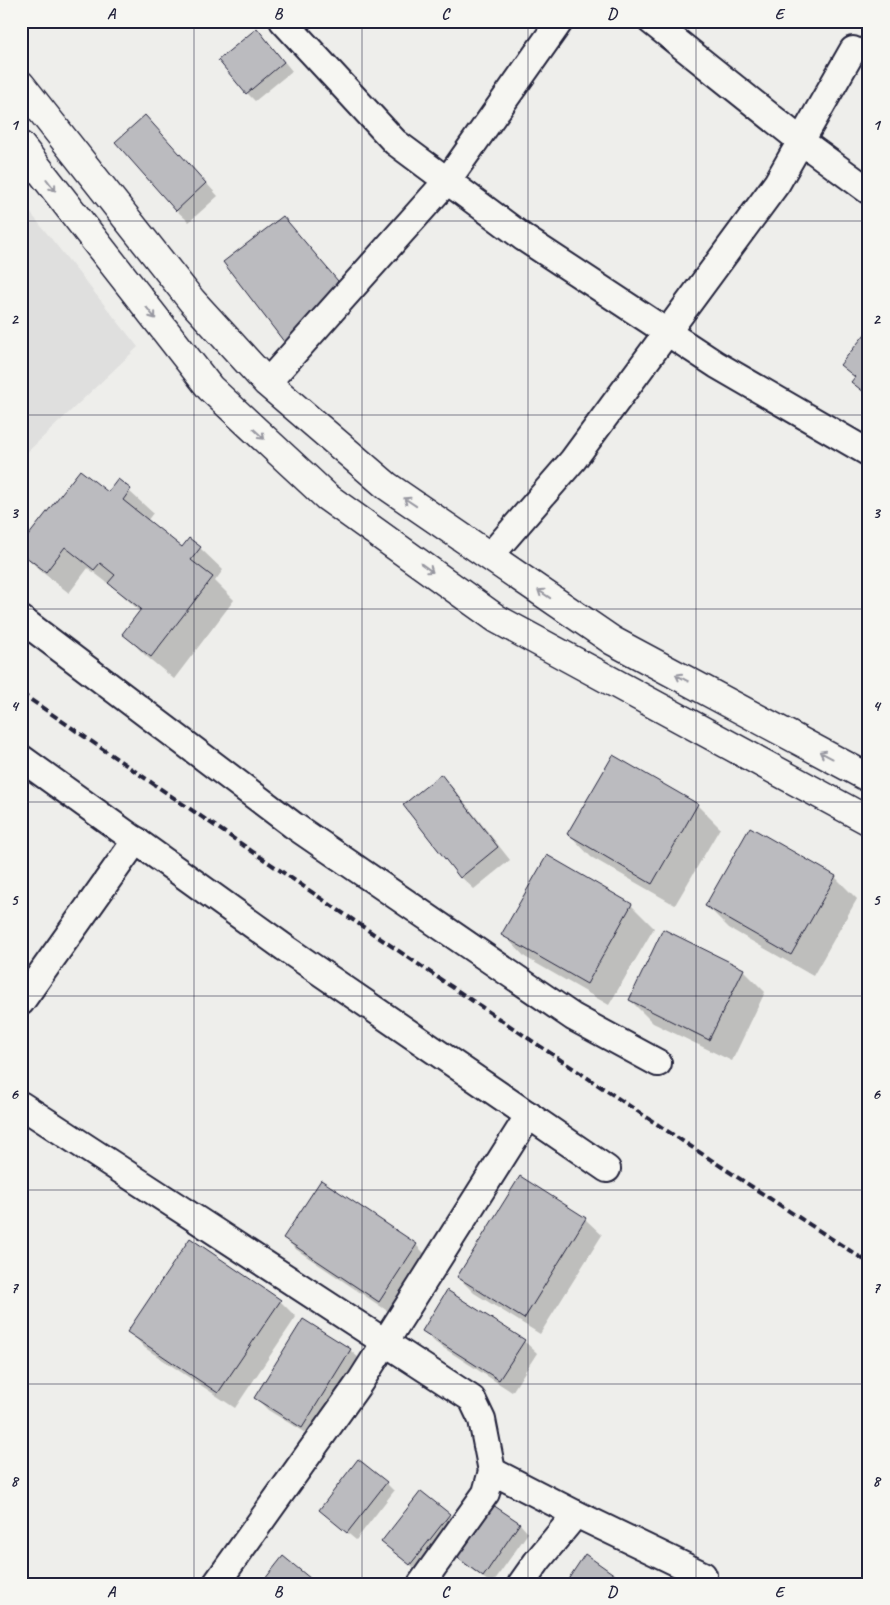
<svg xmlns="http://www.w3.org/2000/svg" width="890" height="1605" viewBox="0 0 890 1605" font-family="Caveat,sans-serif">
	<style>
		.built { fill: #dfdfde }
		.shadow { fill: #0003 }
		.building { fill: #bbbbbf; stroke: #22223b }
		.lines { fill: none; stroke-linecap: round; stroke-linejoin: round }
		.street-casing { stroke: #22223b; stroke-width: 30 }
		.primary-casing { stroke: #22223b; stroke-width: 31 }
		.street { stroke: #f6f6f2; stroke-width: 26 }
		.primary { stroke: #f6f6f2; stroke-width: 28 }
		.rail { stroke: #22223b; stroke-width: 4; stroke-dasharray: 8 4; stroke-linecap: butt }
		.oneway { stroke: #9797a0 }
		.grid { fill: none; stroke: #22223b; stroke-width: 1; stroke-opacity: 0.55 }
		.neatline { fill: none; stroke: #22223b; stroke-width: 2 }
		.grid-label { font-size: 16px; text-anchor: middle; font-weight: bold; fill: #22223b }
	</style>
	<rect width="100%" height="100%" fill="#eeeeeb"/>
	<filter id="ink" filterUnits="userSpaceOnUse"><feTurbulence type="fractalNoise" baseFrequency=".02" numOctaves="2"/><feDisplacementMap in="SourceGraphic" scale="10" xChannelSelector="R" yChannelSelector="G"/><feConvolveMatrix kernelMatrix="1 2 1 2 8 2 1 2 1" color-interpolation-filters="sRGB"/></filter>
	<g filter="url(#ink)">
		<path class="built" d="M21,201L138,347L21,458Z"/>
		<g class="shadow">
			<path d="M265,38L292,71L255,101L247,93Z"/>
			<path d="M145,116L218,196L189,222L176,210Z"/>
			<path d="M283,218L349,294L320,338Z"/>
			<path d="M118,481L153,513L147,521L183,549L190,540L200,548L223,570L215,581L234,600L174,679L146,656L124,634L141,612L118,591L88,568L69,593L42,572L21,552L108,493Z"/>
			<path d="M613,757L697,805L720,828L675,905L591,857L569,834Z"/>
			<path d="M441,776L453,788L510,860L474,889L461,877Z"/>
			<path d="M548,857L631,905L654,928L609,1005L525,957L503,934Z"/>
			<path d="M835,877L857,899L813,976L729,928L707,906Z"/>
			<path d="M743,970L765,992L732,1061L653,1023L630,1000Z"/>
			<path d="M585,1219L602,1235L540,1334L474,1293L458,1277Z"/>
			<path d="M284,1238L416,1245L429,1258L392,1314L297,1250Z"/>
			<path d="M280,1301L296,1317L235,1408L145,1348L129,1331Z"/>
			<path d="M423,1331L524,1341L537,1353L512,1392L436,1343Z"/>
			<path d="M350,1350L363,1362L315,1439L268,1410L256,1398Z"/>
			<path d="M386,1483L394,1491L356,1540L320,1510Z"/>
			<path d="M491,1504L520,1524L528,1533L492,1584L464,1564L455,1555Z"/>
			<path d="M449,1515L458,1523L419,1572L383,1542Z"/>
			<path d="M283,1558L311,1579L315,1584H263Z"/>
			<path d="M614,1576L621,1584H566Z"/>
		</g>
		<g class="building">
			<path d="M257,28L284,62L246,94L218,60Z"/>
			<path d="M145,115L206,183L176,211L115,142Z"/>
			<path d="M283,216L338,281L307,325L285,343L223,262Z"/>
			<path d="M869,329V396L851,382L855,377L840,365Z"/>
			<path d="M80,470L108,492L118,479L131,489L123,500L182,547L189,538L201,547L191,560L213,577L151,657L122,634L141,609L108,583L115,575L100,563L94,570L65,547L46,572L21,553V545Z"/>
			<path d="M613,755L698,804L652,884L567,834Z"/>
			<path d="M441,774L498,847L460,878L403,805Z"/>
			<path d="M750,827L836,876L791,955L705,906Z"/>
			<path d="M547,855L632,904L587,984L501,935Z"/>
			<path d="M663,929L744,969L709,1040L629,1000Z"/>
			<path d="M520,1176L586,1218L524,1319L457,1277Z"/>
			<path d="M321,1180L417,1244L379,1302L283,1238Z"/>
			<path d="M190,1238L281,1300L218,1393L127,1332Z"/>
			<path d="M447,1290L525,1340L499,1380L422,1331Z"/>
			<path d="M303,1319L351,1349L302,1428L254,1398Z"/>
			<path d="M358,1459L387,1482L347,1533L319,1510Z"/>
			<path d="M421,1491L450,1514L410,1565L381,1542Z"/>
			<path d="M490,1503L520,1523L483,1577L454,1555Z"/>
			<path d="M585,1554L615,1575L609,1584H565Z"/>
			<path d="M283,1556L311,1579L307,1584H261Z"/>
		</g>
		<g class="lines">
			<defs>
				<g id="street">
					<path d="M283,21L395,142L524,238L717,365L869,453"/>
					<path d="M651,21L801,141L869,191"/>
					<path d="M267,383L447,181L560,21"/>
					<path d="M490,556L573,460L777,183L853,50"/>
					<path d="M21,619L293,825L573,1017L658,1063"/>
					<path d="M21,758L285,948L607,1169"/>
					<path d="M21,1002L136,840"/>
					<path d="M21,1105L472,1399L482,1420L492,1471L486,1493L421,1584"/>
					<path d="M492,1471L576,1514L703,1575L697,1584"/>
					<path d="M216,1584L360,1382L529,1115"/>
					<path d="M521,1584L538,1560L576,1514"/>
				</g>
				<g id="primary">
					<path d="M21,85L192,301L267,383L387,486L613,641L869,778"/>
					<path d="M21,146L210,388L327,497L497,619L869,821"/>
				</g>
			</defs>
			<use href="#street" class="street-casing"/>
			<use href="#primary" class="primary-casing"/>
			<use href="#street" class="street"/>
			<use href="#primary" class="primary"/>
			<path class="rail" d="M21,693C302,886 583,1078 869,1263"/>
		</g>
		<defs><path id="oneway-shaft" d="M-6 0H5M1.5-3L5.5 0L1.5 3" fill="none" stroke-width="1.6" stroke-linecap="round" stroke-linejoin="round" transform="scale(1.25)"/></defs>
		<g class="oneway">
			<use href="#oneway-shaft" transform="translate(51 185) rotate(52)"/>
			<use href="#oneway-shaft" transform="translate(151 313) rotate(52)"/>
			<use href="#oneway-shaft" transform="translate(259 434) rotate(43)"/>
			<use href="#oneway-shaft" transform="translate(410 502) rotate(-146)"/>
			<use href="#oneway-shaft" transform="translate(427 568) rotate(36)"/>
			<use href="#oneway-shaft" transform="translate(544 594) rotate(-146)"/>
			<use href="#oneway-shaft" transform="translate(682 678) rotate(-152)"/>
			<use href="#oneway-shaft" transform="translate(826 755) rotate(-152)"/>
		</g>
	</g>
	<path class="grid" d="M194,21V1584M362,21V1584M528,21V1584M696,21V1584M21,221H869M21,415H869M21,609H869M21,802H869M21,996H869M21,1190H869M21,1384H869"/>
	<rect width="890" height="1605" fill="none" stroke="#f6f6f2" stroke-width="55"/>
	<rect x="28" y="28" width="834" height="1550" class="neatline"/>
	<g class="grid-label">
		<text x="111" y="19">A</text>
		<text x="278" y="19">B</text>
		<text x="445" y="19">C</text>
		<text x="612" y="19">D</text>
		<text x="779" y="19">E</text>
		<text x="14" y="130">1</text>
		<text x="876" y="130">1</text>
		<text x="14" y="324">2</text>
		<text x="876" y="324">2</text>
		<text x="14" y="518">3</text>
		<text x="876" y="518">3</text>
		<text x="14" y="711">4</text>
		<text x="876" y="711">4</text>
		<text x="14" y="905">5</text>
		<text x="876" y="905">5</text>
		<text x="14" y="1099">6</text>
		<text x="876" y="1099">6</text>
		<text x="14" y="1293">7</text>
		<text x="876" y="1293">7</text>
		<text x="14" y="1486">8</text>
		<text x="876" y="1486">8</text>
		<text x="111" y="1597">A</text>
		<text x="278" y="1597">B</text>
		<text x="445" y="1597">C</text>
		<text x="612" y="1597">D</text>
		<text x="779" y="1597">E</text>
	</g>
</svg>
